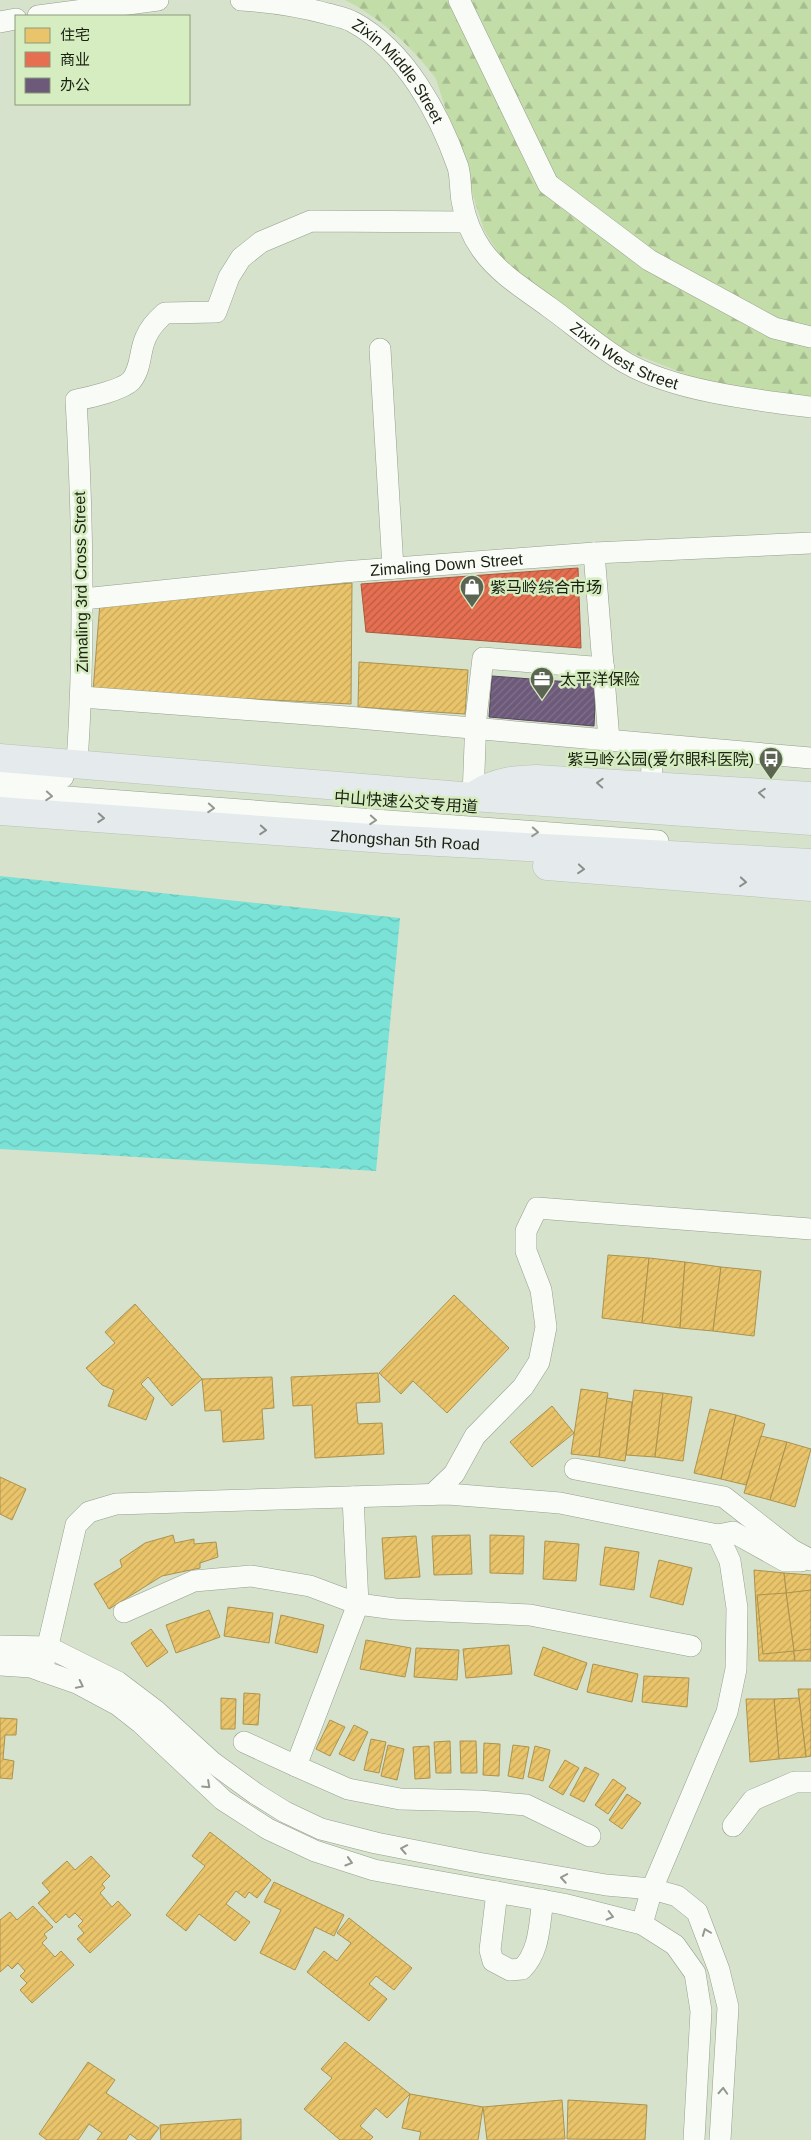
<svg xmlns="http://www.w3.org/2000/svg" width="811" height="2140" viewBox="0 0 811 2140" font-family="Arial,'Noto Sans SC',sans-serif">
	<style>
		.forest { fill: url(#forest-firs) }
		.water { fill: url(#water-waves) }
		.homes { fill: url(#homes-hatch); stroke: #ab934f }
		.shops { fill: url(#shops-hatch); stroke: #a9583e }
		.offices { fill: url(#offices-hatch); stroke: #54485a }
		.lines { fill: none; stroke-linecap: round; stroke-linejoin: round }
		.minor-casing { stroke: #969f8d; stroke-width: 22 }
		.major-casing { stroke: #bac0b4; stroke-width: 29 }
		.minor { stroke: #f9fbf7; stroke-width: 21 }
		.major { stroke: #e5ebed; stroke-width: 28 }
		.oneway { stroke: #89908a }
		.oneway2 { stroke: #949990 }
		.labels { text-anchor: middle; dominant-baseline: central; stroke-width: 5; stroke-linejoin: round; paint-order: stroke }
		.street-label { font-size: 16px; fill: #192111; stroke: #d6ecc1 }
		.poi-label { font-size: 16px; fill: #192111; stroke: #d6ecc1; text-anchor: start }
	</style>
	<defs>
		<pattern id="forest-firs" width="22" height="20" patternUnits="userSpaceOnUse" patternTransform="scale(1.25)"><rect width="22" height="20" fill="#c3dda8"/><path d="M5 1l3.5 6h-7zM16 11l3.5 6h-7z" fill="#a7bd90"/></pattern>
		<pattern id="water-waves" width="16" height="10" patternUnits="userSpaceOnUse" patternTransform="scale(1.25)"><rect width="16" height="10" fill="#7ae2d6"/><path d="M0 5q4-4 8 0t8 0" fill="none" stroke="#69c2b7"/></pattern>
		<pattern id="homes-hatch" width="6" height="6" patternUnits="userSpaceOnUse" patternTransform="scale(1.25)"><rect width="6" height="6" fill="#e9c46a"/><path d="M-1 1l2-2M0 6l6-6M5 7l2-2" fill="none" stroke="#c7a85b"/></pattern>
		<pattern id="shops-hatch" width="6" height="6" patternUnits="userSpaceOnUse" patternTransform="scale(1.25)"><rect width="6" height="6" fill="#e76f51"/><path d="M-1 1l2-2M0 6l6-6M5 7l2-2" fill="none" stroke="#ba5b42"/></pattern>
		<pattern id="offices-hatch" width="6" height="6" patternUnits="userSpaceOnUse" patternTransform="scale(1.25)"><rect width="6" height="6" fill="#6d597a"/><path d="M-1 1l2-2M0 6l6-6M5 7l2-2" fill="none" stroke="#80728a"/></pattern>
	</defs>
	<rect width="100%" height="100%" fill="#d6e2cb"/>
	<path class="forest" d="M345,0H811V399L700,380L627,351L508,268L484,230L436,79C415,49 378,16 345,0Z"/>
	<path class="water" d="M0,876L400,918L376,1171L0,1149Z"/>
	<g class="homes">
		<path d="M352,583L351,704L93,691L100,603Z"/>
		<path d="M359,662L468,670L465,714L358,707Z"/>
		<path d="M608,1255L649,1258L642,1323L602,1318Z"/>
		<path d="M649,1258L685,1262L680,1328L642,1323Z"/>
		<path d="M685,1262L721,1267L713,1331L680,1328Z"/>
		<path d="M721,1267L761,1271L754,1336L713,1331Z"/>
		<path d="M454,1295L509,1348L447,1413L413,1381L401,1394L379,1373Z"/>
		<path d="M135,1304L202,1379L172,1406L148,1377L141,1384L154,1398L146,1420L108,1406L114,1390L102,1385L86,1368L115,1343L105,1332Z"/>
		<path d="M378,1373L380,1402L356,1403L358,1424L382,1423L384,1454L315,1458L312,1405L293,1406L291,1377Z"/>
		<path d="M272,1377L274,1408L262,1409L264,1439L223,1442L221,1410L205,1411L202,1379Z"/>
		<path d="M581,1389L608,1393L599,1457L571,1454Z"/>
		<path d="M634,1390L663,1393L655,1457L626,1455Z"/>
		<path d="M663,1393L692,1397L683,1461L655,1457Z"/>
		<path d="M607,1398L632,1402L625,1461L599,1457Z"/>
		<path d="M552,1406L574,1433L532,1467L510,1442Z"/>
		<path d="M710,1409L736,1415L721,1479L694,1473Z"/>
		<path d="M736,1415L765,1424L746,1485L721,1479Z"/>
		<path d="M761,1436L787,1442L770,1500L744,1493Z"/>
		<path d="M787,1442L811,1449L795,1507L770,1500Z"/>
		<path d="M0,1477L26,1489L12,1520L0,1514Z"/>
		<path d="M173,1535L175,1543L194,1539V1544L216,1542L218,1557L200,1563V1568L162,1576L109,1609L94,1584L122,1567L120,1560L145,1543Z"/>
		<path d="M470,1535L472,1574L434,1575L432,1536Z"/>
		<path d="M490,1535L524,1536L523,1574L490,1573Z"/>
		<path d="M416,1536L420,1577L385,1579L382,1538Z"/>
		<path d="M545,1541L579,1544L576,1581L543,1579Z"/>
		<path d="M605,1547L639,1552L634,1590L600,1585Z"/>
		<path d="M659,1560L692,1568L683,1605L650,1597Z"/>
		<path d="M754,1570L784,1573L795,1661H759Z"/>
		<path d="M784,1573L811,1575V1661H795Z"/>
		<path d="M811,1590V1649L794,1651L786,1593Z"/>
		<path d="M786,1593L794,1651L763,1654L757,1595Z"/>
		<path d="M228,1607L273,1613L269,1643L224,1636Z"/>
		<path d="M209,1610L220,1637L176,1653L166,1625Z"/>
		<path d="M281,1615L324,1625L317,1653L275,1643Z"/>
		<path d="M151,1629L168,1652L147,1667L131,1643Z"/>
		<path d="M366,1640L411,1648L405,1677L360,1669Z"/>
		<path d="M509,1645L512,1674L466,1678L463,1649Z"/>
		<path d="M543,1647L587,1663L577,1690L534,1675Z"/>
		<path d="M416,1648L459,1650L457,1680L414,1677Z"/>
		<path d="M593,1664L638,1674L632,1702L587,1692Z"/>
		<path d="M644,1676L689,1678L687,1707L642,1702Z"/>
		<path d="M798,1689H811V1756L806,1757Z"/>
		<path d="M244,1693L260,1694L258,1725L243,1724Z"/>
		<path d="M221,1698L236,1699L235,1729H221Z"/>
		<path d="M799,1698L806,1757L779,1759L774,1699Z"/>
		<path d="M746,1699H774L779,1759L750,1762Z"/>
		<path d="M0,1718L17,1719L16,1735H5L3,1759L14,1761L12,1779L0,1778Z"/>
		<path d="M330,1720L345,1727L330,1756L316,1749Z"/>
		<path d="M354,1725L368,1732L354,1761L339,1754Z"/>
		<path d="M371,1739L386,1742L379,1773L364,1770Z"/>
		<path d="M450,1741L451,1773H436L434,1742Z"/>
		<path d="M460,1741H476L477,1773H461Z"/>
		<path d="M484,1743L500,1744L499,1776L483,1775Z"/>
		<path d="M388,1745L404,1749L397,1780L381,1776Z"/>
		<path d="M513,1745L529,1747L523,1779L508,1776Z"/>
		<path d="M429,1746L430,1778L415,1779L413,1747Z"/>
		<path d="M535,1746L550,1750L543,1781L528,1777Z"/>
		<path d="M565,1760L579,1768L563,1795L549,1787Z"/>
		<path d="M585,1767L599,1774L584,1802L570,1795Z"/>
		<path d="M613,1779L626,1788L608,1814L595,1805Z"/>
		<path d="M627,1794L641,1803L622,1829L609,1820Z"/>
		<path d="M210,1832L271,1880L257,1898L249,1892L245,1898L236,1891L226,1904L250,1922L235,1941L199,1914L186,1931L166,1915L205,1866L192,1856Z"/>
		<path d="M91,1856L110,1876L102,1884L105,1888L100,1893L112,1907L118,1901L131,1915L90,1953L77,1939L84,1933L78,1926L83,1921L75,1913L69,1918L66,1914L56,1923L38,1903L50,1892L42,1883L67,1861L75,1870Z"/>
		<path d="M274,1882L344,1915L334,1936L315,1927L295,1970L260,1953L281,1910L264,1902Z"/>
		<path d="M33,1906L53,1927L44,1934L47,1938L42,1943L55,1957L61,1951L74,1965L32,2003L20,1990L27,1983L20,1976L25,1971L18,1963L12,1969L8,1965L0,1972V1920L10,1912L17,1920Z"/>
		<path d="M349,1918L412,1968L394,1990L376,1976L369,1984L387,1999L369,2021L307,1972L324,1951L337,1961L351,1943L337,1933Z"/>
		<path d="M345,2042L410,2094L387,2118L376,2108L360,2126L373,2137L370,2140H340L304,2109L332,2078L321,2069Z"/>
		<path d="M88,2062L115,2080L106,2093L159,2128L150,2140H138L130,2134L126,2140H97L102,2133L89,2124L78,2140H47L39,2134Z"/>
		<path d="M410,2094L483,2107L478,2140H419L421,2132L402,2128Z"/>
		<path d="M562,2100L565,2139L487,2140L483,2107Z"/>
		<path d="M568,2100L647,2105L645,2140L567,2139Z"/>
		<path d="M241,2119V2140H161L160,2125Z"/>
	</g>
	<path class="shops" d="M578,568L581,648L366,632L361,584Z"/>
	<path class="offices" d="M492,676L596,684L594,726L489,717Z"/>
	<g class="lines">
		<defs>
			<g id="minor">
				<path id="s1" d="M241,0C271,2 299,6 328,14C336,16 346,18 353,22C405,50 439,113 458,167C461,178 460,190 462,201C465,219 472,236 482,250C499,274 526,290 549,307C574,325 599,347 626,363C675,391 755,400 811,407"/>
				<path d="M459,0L548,184L649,260L774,328L811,337"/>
				<path d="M38,16L158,0"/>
				<path d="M0,22L16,19"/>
				<path d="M380,349L393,568"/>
				<path d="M594,553L609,740"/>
				<path id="s2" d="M83,599L343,572L594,553L811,543"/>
				<path d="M82,697L347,717L811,758"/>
				<path d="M77,764C85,643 83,522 76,400C88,398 122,390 131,381C142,368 139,351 146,337C150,327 157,320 165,313L216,312L229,277L241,258L261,242L311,221L467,222"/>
				<path d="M0,772L63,777"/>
				<path d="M651,786L653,745"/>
				<path d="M0,792L658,841"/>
				<path d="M473,797L476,718L483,658L604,668"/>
				<path d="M575,1469L724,1497L792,1550L811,1560"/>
				<path d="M433,1494L454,1474L475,1436L523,1387L539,1362L546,1327L541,1290L526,1251V1231L537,1208L811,1229"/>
				<path d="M353,1497L358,1604L296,1766L348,1789L400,1799L479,1801L526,1805L590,1836"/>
				<path d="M718,1535L733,1532L785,1561H801"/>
				<path d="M124,1612L194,1581L251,1576L310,1586L358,1604L395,1609L530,1615L691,1646"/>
				<path d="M0,1646L48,1647L118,1682L155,1710L212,1762L256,1794L285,1812L321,1829L376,1843L478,1863L606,1885L652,1889L677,1896L697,1912L719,1970L728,2007L720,2140"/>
				<path d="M0,1665L31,1667L77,1683L118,1705L141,1723L223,1800L268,1829L315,1851L374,1870L563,1904L642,1924L675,1945L695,1973L701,2011L694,2140"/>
				<path d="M42,1671L76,1525L89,1512L116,1504L448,1494L560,1503L718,1535L730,1561L737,1608L736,1669L727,1712L652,1889L642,1924"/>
				<path d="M244,1742L296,1766"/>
				<path d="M733,1826L753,1800L795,1782H811"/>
				<path d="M497,1892L490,1950L493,1961L510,1970L522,1969C540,1951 539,1925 543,1900"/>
			</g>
			<g id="major">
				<path d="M0,758L473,797L811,821"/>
				<path d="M478,793C497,781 514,780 536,779L811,796"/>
				<path id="s3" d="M0,811L385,839L811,863"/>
				<path d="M547,866L811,887"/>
			</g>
		</defs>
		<use href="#minor" class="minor-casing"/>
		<use href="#major" class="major-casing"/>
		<use href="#minor" class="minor"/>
		<use href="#major" class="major"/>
	</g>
	<defs><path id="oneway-chevron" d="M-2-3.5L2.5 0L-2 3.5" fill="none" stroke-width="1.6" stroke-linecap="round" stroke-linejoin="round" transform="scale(1.25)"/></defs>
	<g class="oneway">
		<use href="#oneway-chevron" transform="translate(600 783) rotate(-177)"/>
		<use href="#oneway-chevron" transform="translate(762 793) rotate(-176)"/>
		<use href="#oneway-chevron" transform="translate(101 818) rotate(4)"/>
		<use href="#oneway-chevron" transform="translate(263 830) rotate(4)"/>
		<use href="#oneway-chevron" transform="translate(581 869) rotate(5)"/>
		<use href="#oneway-chevron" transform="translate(743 882) rotate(5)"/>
	</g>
	<g class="oneway2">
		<use href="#oneway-chevron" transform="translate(49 796) rotate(4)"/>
		<use href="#oneway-chevron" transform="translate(211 808) rotate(4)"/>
		<use href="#oneway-chevron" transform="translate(373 820) rotate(4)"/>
		<use href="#oneway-chevron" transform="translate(535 832) rotate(4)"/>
		<use href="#oneway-chevron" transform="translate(80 1685) rotate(26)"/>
		<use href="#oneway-chevron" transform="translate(207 1785) rotate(43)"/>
		<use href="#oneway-chevron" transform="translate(404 1849) rotate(-169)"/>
		<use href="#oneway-chevron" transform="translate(349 1862) rotate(17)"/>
		<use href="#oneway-chevron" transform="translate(564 1878) rotate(-170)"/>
		<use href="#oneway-chevron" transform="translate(610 1916) rotate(14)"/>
		<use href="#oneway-chevron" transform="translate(706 1932) rotate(-111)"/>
		<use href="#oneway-chevron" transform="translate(723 2091) rotate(-87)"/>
	</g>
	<defs>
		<symbol id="shop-pin" viewBox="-11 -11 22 30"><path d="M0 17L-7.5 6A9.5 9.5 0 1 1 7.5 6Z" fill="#5b6552" stroke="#d6ecc1"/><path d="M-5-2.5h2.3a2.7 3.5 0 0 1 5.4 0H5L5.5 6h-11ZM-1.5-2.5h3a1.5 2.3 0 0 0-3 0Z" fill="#fff"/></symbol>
		<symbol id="office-pin" viewBox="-11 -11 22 30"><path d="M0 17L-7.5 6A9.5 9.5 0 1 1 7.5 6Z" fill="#5b6552" stroke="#d6ecc1"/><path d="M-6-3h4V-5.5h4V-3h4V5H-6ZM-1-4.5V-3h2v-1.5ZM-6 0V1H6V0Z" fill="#fff"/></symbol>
		<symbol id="bus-pin" viewBox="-11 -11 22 30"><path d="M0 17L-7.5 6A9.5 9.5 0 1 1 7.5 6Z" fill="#5b6552" stroke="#d6ecc1"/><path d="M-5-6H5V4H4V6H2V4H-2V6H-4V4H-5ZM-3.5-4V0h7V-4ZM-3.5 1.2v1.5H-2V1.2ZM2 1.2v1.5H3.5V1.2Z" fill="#fff"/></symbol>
	</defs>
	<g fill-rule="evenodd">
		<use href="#shop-pin" x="458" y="573" width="28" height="38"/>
		<use href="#office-pin" x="528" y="665" width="28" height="38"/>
		<use href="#bus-pin" x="757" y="745" width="28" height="38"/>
	</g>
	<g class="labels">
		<g class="street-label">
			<text stroke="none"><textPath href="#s1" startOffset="182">Zixin Middle Street</textPath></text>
			<text stroke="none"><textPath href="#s1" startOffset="564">Zixin West Street</textPath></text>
			<text stroke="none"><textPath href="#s2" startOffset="365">Zimaling Down Street</textPath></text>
			<text transform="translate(81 582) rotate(-91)">Zimaling 3rd Cross Street</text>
			<text transform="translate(406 802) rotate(4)">中山快速公交专用道</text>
			<text stroke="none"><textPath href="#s3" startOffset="406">Zhongshan 5th Road</textPath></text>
		</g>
		<g class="poi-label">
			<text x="490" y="587">紫马岭综合市场</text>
			<text x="560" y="679">太平洋保险</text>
			<text x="754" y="759" text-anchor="end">紫马岭公园(爱尔眼科医院)</text>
		</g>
	</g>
	<rect x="15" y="15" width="175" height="90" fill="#d6ecc1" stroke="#8a9b7b"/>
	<rect x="25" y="28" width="25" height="15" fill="#e9c46a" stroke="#8a9b7b"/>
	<text x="60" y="40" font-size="15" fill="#192111">住宅</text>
	<rect x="25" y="52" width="25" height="15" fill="#e76f51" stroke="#8a9b7b"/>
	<text x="60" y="65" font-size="15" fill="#192111">商业</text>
	<rect x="25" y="78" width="25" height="15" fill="#6d597a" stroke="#8a9b7b"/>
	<text x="60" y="90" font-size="15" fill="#192111">办公</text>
</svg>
